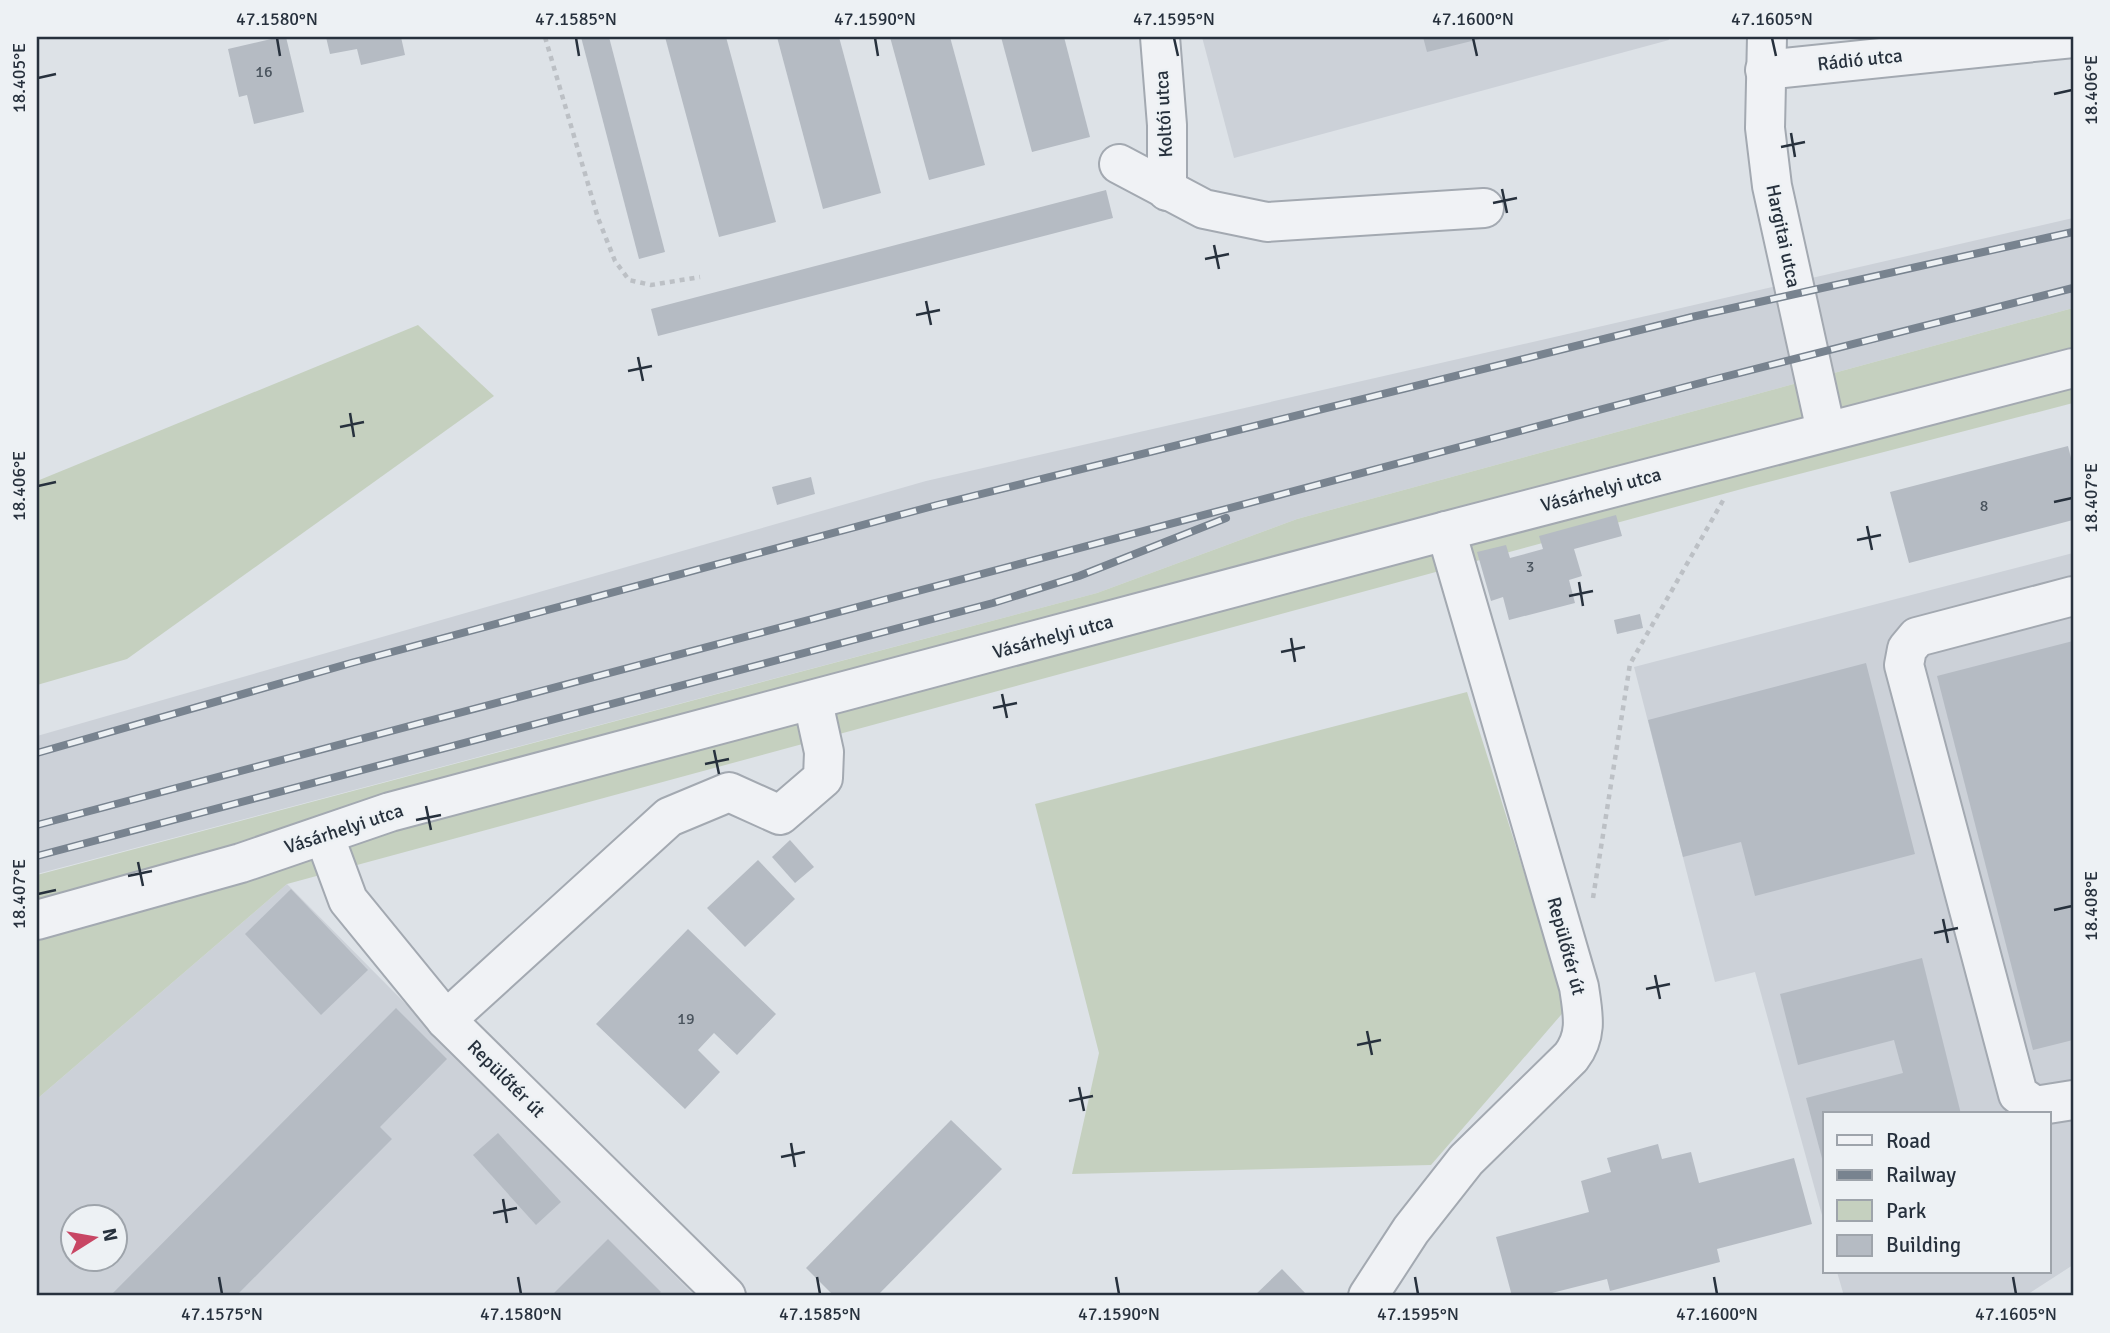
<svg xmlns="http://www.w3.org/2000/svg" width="2110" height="1333" viewBox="0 0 2110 1333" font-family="Signika,sans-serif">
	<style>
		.built { fill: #ccd1d8; fill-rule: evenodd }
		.green { fill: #c5d0bf }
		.building { fill: #b5bbc3 }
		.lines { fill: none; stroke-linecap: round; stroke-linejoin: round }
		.minor-casing { stroke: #a3a9b1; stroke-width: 42 }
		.path { stroke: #bcc0c5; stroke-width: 4.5; stroke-dasharray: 5 5; stroke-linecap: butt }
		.minor { stroke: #f0f2f5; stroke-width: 38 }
		.rail-casing { stroke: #78838f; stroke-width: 8 }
		.rail { stroke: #edf1f4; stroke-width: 5; stroke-dasharray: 16; stroke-linecap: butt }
		.ticks { fill: none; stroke: #27313d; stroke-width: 2.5 }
		.labels { text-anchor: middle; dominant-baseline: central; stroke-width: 5; stroke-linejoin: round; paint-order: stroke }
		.number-label { font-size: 16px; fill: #4a545e }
		.street-label { font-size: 19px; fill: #27313d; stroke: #edf1f4 }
		.neatline { fill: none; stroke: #27313d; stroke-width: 2.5 }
		.ticks-label { font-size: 18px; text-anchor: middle; fill: #27313d }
	</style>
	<rect width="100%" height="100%" fill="#dde2e7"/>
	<g class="built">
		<path d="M1202,37H1668L1669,40L1234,158Z"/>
		<path d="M2073,218V308L1297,519L1097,593L37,874V736L926,481Z"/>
		<path d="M2073,553V1265L2025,1296H1844L1837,1272H2049V1114H1825V1226L1755,972L1715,982L1634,667Z"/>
		<path d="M287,884L695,1296H37V1099ZM74,1218H116V1260H74Z"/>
	</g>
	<g class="green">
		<path d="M2073,308V403L1749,487L287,884L37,1099V875L1097,593L1297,519Z"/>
		<path d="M418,325L494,396L127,659L37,685V481Z"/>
		<path d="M1467,692L1567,1008L1431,1165L1072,1174L1099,1053L1035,804Z"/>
	</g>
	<g class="building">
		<path d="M280,37H286L304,112L254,124L247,95L239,97L228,49Z"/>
		<path d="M326,37H401L405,55L361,65L357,49L330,54Z"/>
		<path d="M581,37H609L665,252L639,259Z"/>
		<path d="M665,37H726L776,222L719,237Z"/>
		<path d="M777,37H839L881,193L823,209Z"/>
		<path d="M890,37H950L985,165L929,180Z"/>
		<path d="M1001,37H1064L1090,137L1032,152Z"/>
		<path d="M1423,37H1484V38L1427,52Z"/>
		<path d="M1106,190L1113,218L658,336L651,309Z"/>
		<path d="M2068,446L2073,466V520L1909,563L1890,492Z"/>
		<path d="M811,477L815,494L777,505L772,487Z"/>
		<path d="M1616,515L1622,536L1574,549L1582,576L1569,580L1575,603L1509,620L1503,597L1491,601L1477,552L1506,545L1510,558L1543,549L1539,536Z"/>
		<path d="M1640,614L1643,628L1617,634L1614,620Z"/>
		<path d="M2073,641V1040L2033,1050L1937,676Z"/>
		<path d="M1866,663L1915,854L1755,896L1741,842L1683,857L1648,720Z"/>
		<path d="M790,840L814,867L795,883L772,857Z"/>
		<path d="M758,860L795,899L745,947L707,908Z"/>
		<path d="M291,889L368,970L321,1015L245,934Z"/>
		<path d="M688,929L776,1014L737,1055L714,1033L698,1050L720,1072L685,1109L596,1024Z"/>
		<path d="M1922,958L1961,1114H1825L1824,1166L1806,1098L1903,1073L1894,1040L1798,1065L1780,994Z"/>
		<path d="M396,1008L447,1059L380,1127L392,1139L236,1296H110Z"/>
		<path d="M951,1120L1002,1169L877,1296H834L806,1268Z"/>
		<path d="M498,1133L561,1202L536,1225L473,1155Z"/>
		<path d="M1658,1144L1662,1159L1691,1152L1699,1183L1794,1158L1812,1224L1717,1249L1720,1262L1610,1291L1607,1279L1540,1296H1512L1496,1237L1589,1212L1581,1181L1611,1172L1607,1158Z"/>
		<path d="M608,1239L661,1292L656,1296H551Z"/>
		<path d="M1282,1269L1308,1296H1254Z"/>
	</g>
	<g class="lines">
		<defs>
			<g id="minor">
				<path d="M1160,37L1167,125V191"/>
				<path d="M1767,37L1765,128L1772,186L1826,431"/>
				<path d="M1765,70L2073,38"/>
				<path d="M1119,164L1204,209L1267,222L1484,208"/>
				<path d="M2073,596L1917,637L1907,649L1904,665L2018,1094L2035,1106L2073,1100"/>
				<path d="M324,835L348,900L446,1020L726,1296"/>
				<path d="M37,920L241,863L390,812L1446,531L2073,368"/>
				<path d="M446,1020L669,817L729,792L780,815L823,778L824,752L813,702"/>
				<path d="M1368,1296L1411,1230L1466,1160L1571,1057C1588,1035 1583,1014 1579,987L1446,531"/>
			</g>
		</defs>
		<use href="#minor" class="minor-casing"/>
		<g class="path">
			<path d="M545,37L598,218L615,261L629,280L651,285L700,277"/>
			<path d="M1593,898L1630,664L1725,497"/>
		</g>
		<use href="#minor" class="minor"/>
		<defs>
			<g id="rail">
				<path d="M37,753L351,663L937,505L1692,317L2073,232"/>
				<path d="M37,825L1708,381L2073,288"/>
				<path d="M37,856L993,603L1079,576L1226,518"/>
			</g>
		</defs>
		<use href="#rail" class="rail-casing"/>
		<use href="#rail" class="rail"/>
	</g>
	<path class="ticks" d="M277,38L280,56M576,38L579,56M875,38L878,56M1174,38L1178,56M1473,38L1477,56M1772,38L1776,56M38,78L56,74M2054,94L2072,90M1791,133L1795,157M1781,147L1805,142M1502,189L1507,213M1493,203L1517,198M1214,245L1219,269M1205,259L1229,254M926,301L931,325M916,315L940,310M638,357L643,381M628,371L652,366M350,413L354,437M340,427L364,422M38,486L56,482M2054,502L2072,498M1867,526L1872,550M1857,540L1881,535M1579,582L1583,606M1569,596L1593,591M1291,638L1295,662M1281,652L1305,647M1002,694L1007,718M993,708L1017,703M714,750L719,774M705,764L729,759M426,806L431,830M416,820L441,815M138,862L143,886M128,876L152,871M38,894L56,890M2054,910L2072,906M1943,919L1948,943M1934,933L1958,928M1655,975L1660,999M1646,989L1670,984M1367,1031L1372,1055M1357,1045L1381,1040M1079,1087L1084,1111M1069,1101L1093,1096M791,1143L795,1167M781,1157L805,1152M503,1199L507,1223M493,1213L517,1208M219,1277L222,1294M518,1277L521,1294M817,1277L820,1294M1116,1277L1119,1294M1415,1277L1418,1294M1714,1277L1717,1294M2013,1277L2016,1294"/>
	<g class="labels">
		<g class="number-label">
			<text x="264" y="72">16</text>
			<text x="1984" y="506">8</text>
			<text x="1530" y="567">3</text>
			<text x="686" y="1019">19</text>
		</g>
		<g class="street-label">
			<text transform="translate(1860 60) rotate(-6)">Rádió utca</text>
			<text transform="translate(1164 114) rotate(-93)">Koltói utca</text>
			<text transform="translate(1783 236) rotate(78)">Hargitai utca</text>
			<text transform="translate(1601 490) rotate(-15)">Vásárhelyi utca</text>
			<text transform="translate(1053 637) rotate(-15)">Vásárhelyi utca</text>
			<text transform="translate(344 829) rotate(-18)">Vásárhelyi utca</text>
			<text transform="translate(1566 946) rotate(75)">Repülőtér út</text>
			<text transform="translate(506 1079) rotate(45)">Repülőtér út</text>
		</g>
	</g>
	<rect width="2110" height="1333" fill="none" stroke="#edf1f4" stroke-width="77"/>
	<rect x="1823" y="1112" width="228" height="161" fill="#edf1f4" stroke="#9ea4ab" stroke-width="2"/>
	<rect x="1837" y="1135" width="35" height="10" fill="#f0f2f5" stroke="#9ea4ab" stroke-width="2"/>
	<text x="1886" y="1148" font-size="21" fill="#27313d">Road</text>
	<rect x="1837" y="1170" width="35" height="10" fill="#78838f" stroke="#9ea4ab" stroke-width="2"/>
	<text x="1886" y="1182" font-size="21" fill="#27313d">Railway</text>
	<rect x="1837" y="1200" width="35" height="21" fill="#c5d0bf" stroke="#9ea4ab" stroke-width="2"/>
	<text x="1886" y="1218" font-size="21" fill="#27313d">Park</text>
	<rect x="1837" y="1235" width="35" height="21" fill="#b5bbc3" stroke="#9ea4ab" stroke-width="2"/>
	<text x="1886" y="1252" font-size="21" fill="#27313d">Building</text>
	<g transform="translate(94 1238) rotate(79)"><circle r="33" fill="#edf1f4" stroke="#9ea4ab" stroke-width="2"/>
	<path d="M0-5L12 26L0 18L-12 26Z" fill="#c84664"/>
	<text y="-10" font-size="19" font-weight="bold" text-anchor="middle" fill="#27313d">N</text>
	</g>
	<rect x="38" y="38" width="2034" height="1256" class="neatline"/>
	<g class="ticks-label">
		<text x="277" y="25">47.1580°N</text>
		<text x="576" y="25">47.1585°N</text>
		<text x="875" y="25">47.1590°N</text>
		<text x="1174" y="25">47.1595°N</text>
		<text x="1473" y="25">47.1600°N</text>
		<text x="1772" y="25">47.1605°N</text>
		<text transform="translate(19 78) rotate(-90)" y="6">18.405°E</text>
		<text transform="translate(2091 90) rotate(-90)" y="6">18.406°E</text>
		<text transform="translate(19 486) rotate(-90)" y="6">18.406°E</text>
		<text transform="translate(2091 498) rotate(-90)" y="6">18.407°E</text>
		<text transform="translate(19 894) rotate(-90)" y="6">18.407°E</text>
		<text transform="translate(2091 906) rotate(-90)" y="6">18.408°E</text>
		<text x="222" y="1320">47.1575°N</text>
		<text x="521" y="1320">47.1580°N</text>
		<text x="820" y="1320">47.1585°N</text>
		<text x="1119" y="1320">47.1590°N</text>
		<text x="1418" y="1320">47.1595°N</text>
		<text x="1717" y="1320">47.1600°N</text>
		<text x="2016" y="1320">47.1605°N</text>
	</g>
</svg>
